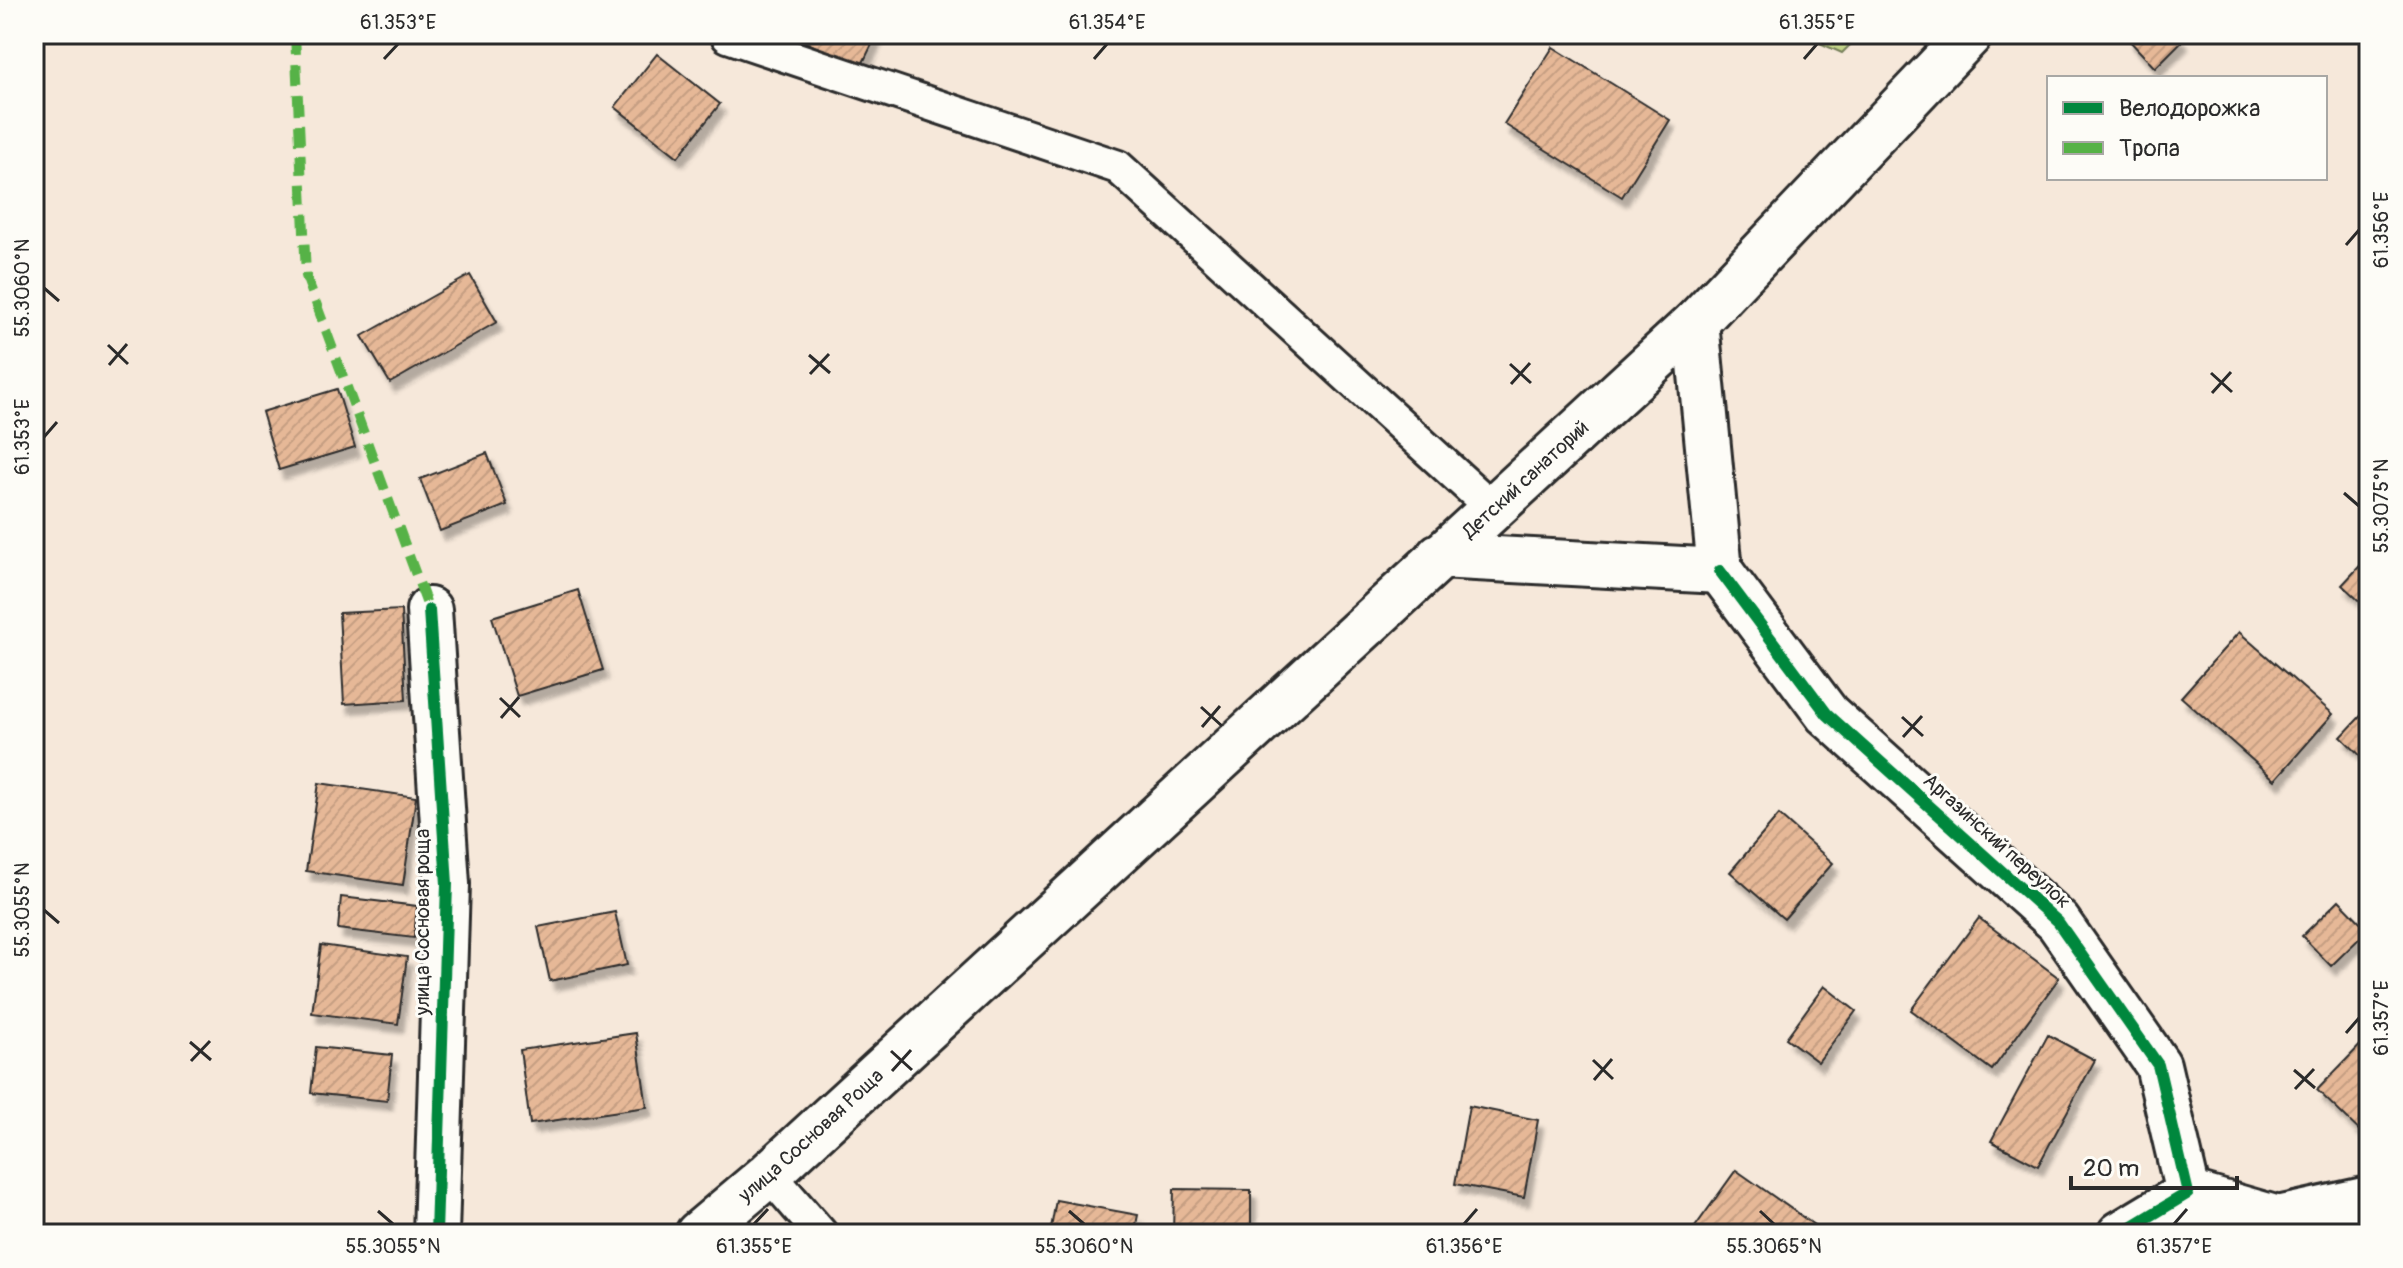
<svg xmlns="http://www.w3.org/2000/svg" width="2403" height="1268" viewBox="0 0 2403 1268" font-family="Pangolin,sans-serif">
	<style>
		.forest { fill: url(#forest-firs); stroke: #767f5a; stroke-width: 2 }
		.building { fill: url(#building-hatch); stroke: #2b2b2b; stroke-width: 2; filter: url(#shadow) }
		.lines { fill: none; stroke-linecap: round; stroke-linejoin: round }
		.lane-casing { stroke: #2b2b2b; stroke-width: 38 }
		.street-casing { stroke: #2b2b2b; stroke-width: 50 }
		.secondary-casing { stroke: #2b2b2b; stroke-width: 50 }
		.lane { stroke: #fdfcf7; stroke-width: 32 }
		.street { stroke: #fdfcf7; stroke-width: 44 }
		.secondary { stroke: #fdfcf7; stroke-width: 44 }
		.quiet { stroke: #56b246; stroke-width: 10; stroke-dasharray: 20 10; stroke-linecap: butt }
		.cycleway-casing { stroke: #fdfcf7; stroke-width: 17 }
		.cycleway { stroke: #00873e; stroke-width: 12 }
		.ticks { fill: none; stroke: #2b2b2b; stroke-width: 3 }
		.labels { text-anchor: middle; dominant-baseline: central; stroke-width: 6; stroke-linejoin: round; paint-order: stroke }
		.street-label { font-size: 20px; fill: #2b2b2b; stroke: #fdfcf7 }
		.neatline { fill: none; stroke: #2b2b2b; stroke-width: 3 }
		.ticks-label { font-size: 20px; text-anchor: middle; fill: #2b2b2b }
	</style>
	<defs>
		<pattern id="forest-firs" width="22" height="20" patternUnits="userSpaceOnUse" patternTransform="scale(2)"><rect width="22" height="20" fill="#c2d388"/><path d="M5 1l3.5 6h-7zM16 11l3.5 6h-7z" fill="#a7b576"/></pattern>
		<pattern id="building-hatch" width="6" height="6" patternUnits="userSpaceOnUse" patternTransform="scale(2)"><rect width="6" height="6" fill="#e6b897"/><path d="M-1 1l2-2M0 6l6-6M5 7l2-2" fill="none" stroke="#c59e82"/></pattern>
		<filter id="shadow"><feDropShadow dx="5" dy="9" stdDeviation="2" flood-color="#0004"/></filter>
	</defs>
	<rect width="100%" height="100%" fill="#f6e8da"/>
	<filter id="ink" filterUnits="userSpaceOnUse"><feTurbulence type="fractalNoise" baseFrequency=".0125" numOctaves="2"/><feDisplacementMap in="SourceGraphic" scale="16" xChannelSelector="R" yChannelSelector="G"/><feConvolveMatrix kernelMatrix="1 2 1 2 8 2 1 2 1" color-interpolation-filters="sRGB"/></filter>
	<g filter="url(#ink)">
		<path class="forest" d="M1800,34H1861L1842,53Z"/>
		<g class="building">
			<path d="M790,34H877L860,69Z"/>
			<path d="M2133,34H2178L2183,40L2155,68L2128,39Z"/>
			<path d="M1553,47L1670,120L1622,197L1504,124Z"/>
			<path d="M657,54L720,104L678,157L615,107Z"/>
			<path d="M470,275L497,322L390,383L362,336Z"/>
			<path d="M337,389L355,447L279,470L262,412Z"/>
			<path d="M487,453L507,505L440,531L420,479Z"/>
			<path d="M2369,556V610L2342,585Z"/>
			<path d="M578,590L603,670L517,696L492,617Z"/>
			<path d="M401,610L406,700L344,704L339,613Z"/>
			<path d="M2239,632L2333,714L2275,780L2181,697Z"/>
			<path d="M2369,707V764L2341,737Z"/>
			<path d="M319,783L416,797L403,885L306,871Z"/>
			<path d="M1779,815L1833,863L1784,919L1730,872Z"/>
			<path d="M341,897L417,906L414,938L338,929Z"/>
			<path d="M2339,900L2368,930L2331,966L2302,936Z"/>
			<path d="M615,912L627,965L550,981L538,927Z"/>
			<path d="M1979,918L2059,978L1992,1070L1911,1010Z"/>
			<path d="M321,945L407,957L398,1024L312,1013Z"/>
			<path d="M1824,986L1856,1011L1818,1062L1786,1038Z"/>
			<path d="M636,1033L647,1107L530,1124L520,1050Z"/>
			<path d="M2048,1035L2095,1060L2038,1166L1991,1141Z"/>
			<path d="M2369,1036V1140L2317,1090Z"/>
			<path d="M316,1047L392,1055L387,1101L311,1093Z"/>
			<path d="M1469,1106L1538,1120L1524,1197L1455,1184Z"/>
			<path d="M1736,1170L1814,1225L1807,1234H1690Z"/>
			<path d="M1174,1189L1251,1190V1234H1173Z"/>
			<path d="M1056,1200L1138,1215L1134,1234H1050Z"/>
		</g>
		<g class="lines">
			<defs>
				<g id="lane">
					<path d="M728,36L1118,167L1491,507"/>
					<path d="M769,1174L821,1234"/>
				</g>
				<g id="street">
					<path d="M1439,556L1720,571L1696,322"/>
					<path d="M1720,571L1827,714L2058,922L2158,1065L2188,1193L2120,1234"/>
					<path d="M429,610L447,884L436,1234"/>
					<path d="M2195,1234L2188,1193L2278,1219L2369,1199"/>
				</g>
				<g id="secondary">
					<path id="s1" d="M698,1234L769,1174L1696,322L1970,34"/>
				</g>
			</defs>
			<use href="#lane" class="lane-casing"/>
			<use href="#street" class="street-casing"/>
			<use href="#secondary" class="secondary-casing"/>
			<use href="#lane" class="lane"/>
			<use href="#street" class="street"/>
			<use href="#secondary" class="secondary"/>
			<path class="quiet" d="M295,34L306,276L429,610"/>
			<defs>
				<g id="cycleway">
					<path d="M1720,571L1827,714L2058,922L2158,1065L2188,1193L2120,1234"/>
					<path d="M429,610L447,884L436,1234"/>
				</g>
			</defs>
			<use href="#cycleway" class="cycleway-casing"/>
			<use href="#cycleway" class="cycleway"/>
		</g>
	</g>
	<path class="ticks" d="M384,59L398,44M1094,59L1107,44M1804,59L1817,44M2346,245L2359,230M44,288L59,301M108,345L128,364M809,355L830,373M1510,364L1531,383M109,365L127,344M2211,373L2232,392M810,374L829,354M1511,384L1530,363M2212,393L2231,372M44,437L57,422M2344,493L2359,506M500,698L520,717M1201,707L1222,726M1902,717L1923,736M501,718L519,697M1202,727L1220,706M1903,737L1922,716M44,910L59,923M2346,1033L2359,1018M190,1042L211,1060M891,1051L912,1070M1593,1060L1613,1079M191,1061L210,1041M2294,1070L2315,1088M892,1071L911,1050M1594,1080L1612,1059M2295,1089L2314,1069M378,1211L393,1224M1069,1211L1084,1224M1760,1211L1774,1224M754,1224L768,1209M1464,1224L1477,1209M2174,1224L2187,1209"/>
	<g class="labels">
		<g class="street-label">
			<text stroke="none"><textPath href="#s1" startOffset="1120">Детский санаторий</textPath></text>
			<text transform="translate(1997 841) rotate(42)">Аргазинский переулок</text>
			<text transform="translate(422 922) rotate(-90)">улица Сосновая роща</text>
			<text stroke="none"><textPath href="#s1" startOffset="150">улица Сосновая Роща</textPath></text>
		</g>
	</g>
	<rect width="2403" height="1268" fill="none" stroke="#fdfcf7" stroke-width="88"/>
	<rect x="2047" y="76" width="280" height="104" fill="#fdfcf7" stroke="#a9a8a5" stroke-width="2"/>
	<rect x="2063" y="102" width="40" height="12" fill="#00873e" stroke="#a9a8a5" stroke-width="2"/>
	<text x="2119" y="116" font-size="24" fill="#2b2b2b">Велодорожка</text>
	<rect x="2063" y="142" width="40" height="12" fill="#56b246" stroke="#a9a8a5" stroke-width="2"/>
	<text x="2119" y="156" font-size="24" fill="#2b2b2b">Тропа</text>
	<path d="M2071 1176v12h166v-12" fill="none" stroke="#2b2b2b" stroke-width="4"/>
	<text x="2083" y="1176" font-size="24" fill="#2b2b2b" stroke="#fdfcf7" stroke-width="6" paint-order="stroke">20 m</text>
	<rect x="44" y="44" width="2315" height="1180" class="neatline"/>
	<g class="ticks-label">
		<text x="398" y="29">61.353°E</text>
		<text x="1107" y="29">61.354°E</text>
		<text x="1817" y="29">61.355°E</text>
		<text transform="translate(2381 230) rotate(-90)" y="7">61.356°E</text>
		<text transform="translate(22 288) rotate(-90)" y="7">55.3060°N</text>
		<text transform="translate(22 437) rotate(-90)" y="7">61.353°E</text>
		<text transform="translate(2381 506) rotate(-90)" y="7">55.3075°N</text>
		<text transform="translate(22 910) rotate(-90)" y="7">55.3055°N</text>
		<text transform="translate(2381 1018) rotate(-90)" y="7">61.357°E</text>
		<text x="393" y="1253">55.3055°N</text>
		<text x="754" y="1253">61.355°E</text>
		<text x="1084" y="1253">55.3060°N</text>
		<text x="1464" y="1253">61.356°E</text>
		<text x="1774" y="1253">55.3065°N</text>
		<text x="2174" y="1253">61.357°E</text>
	</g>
</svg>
